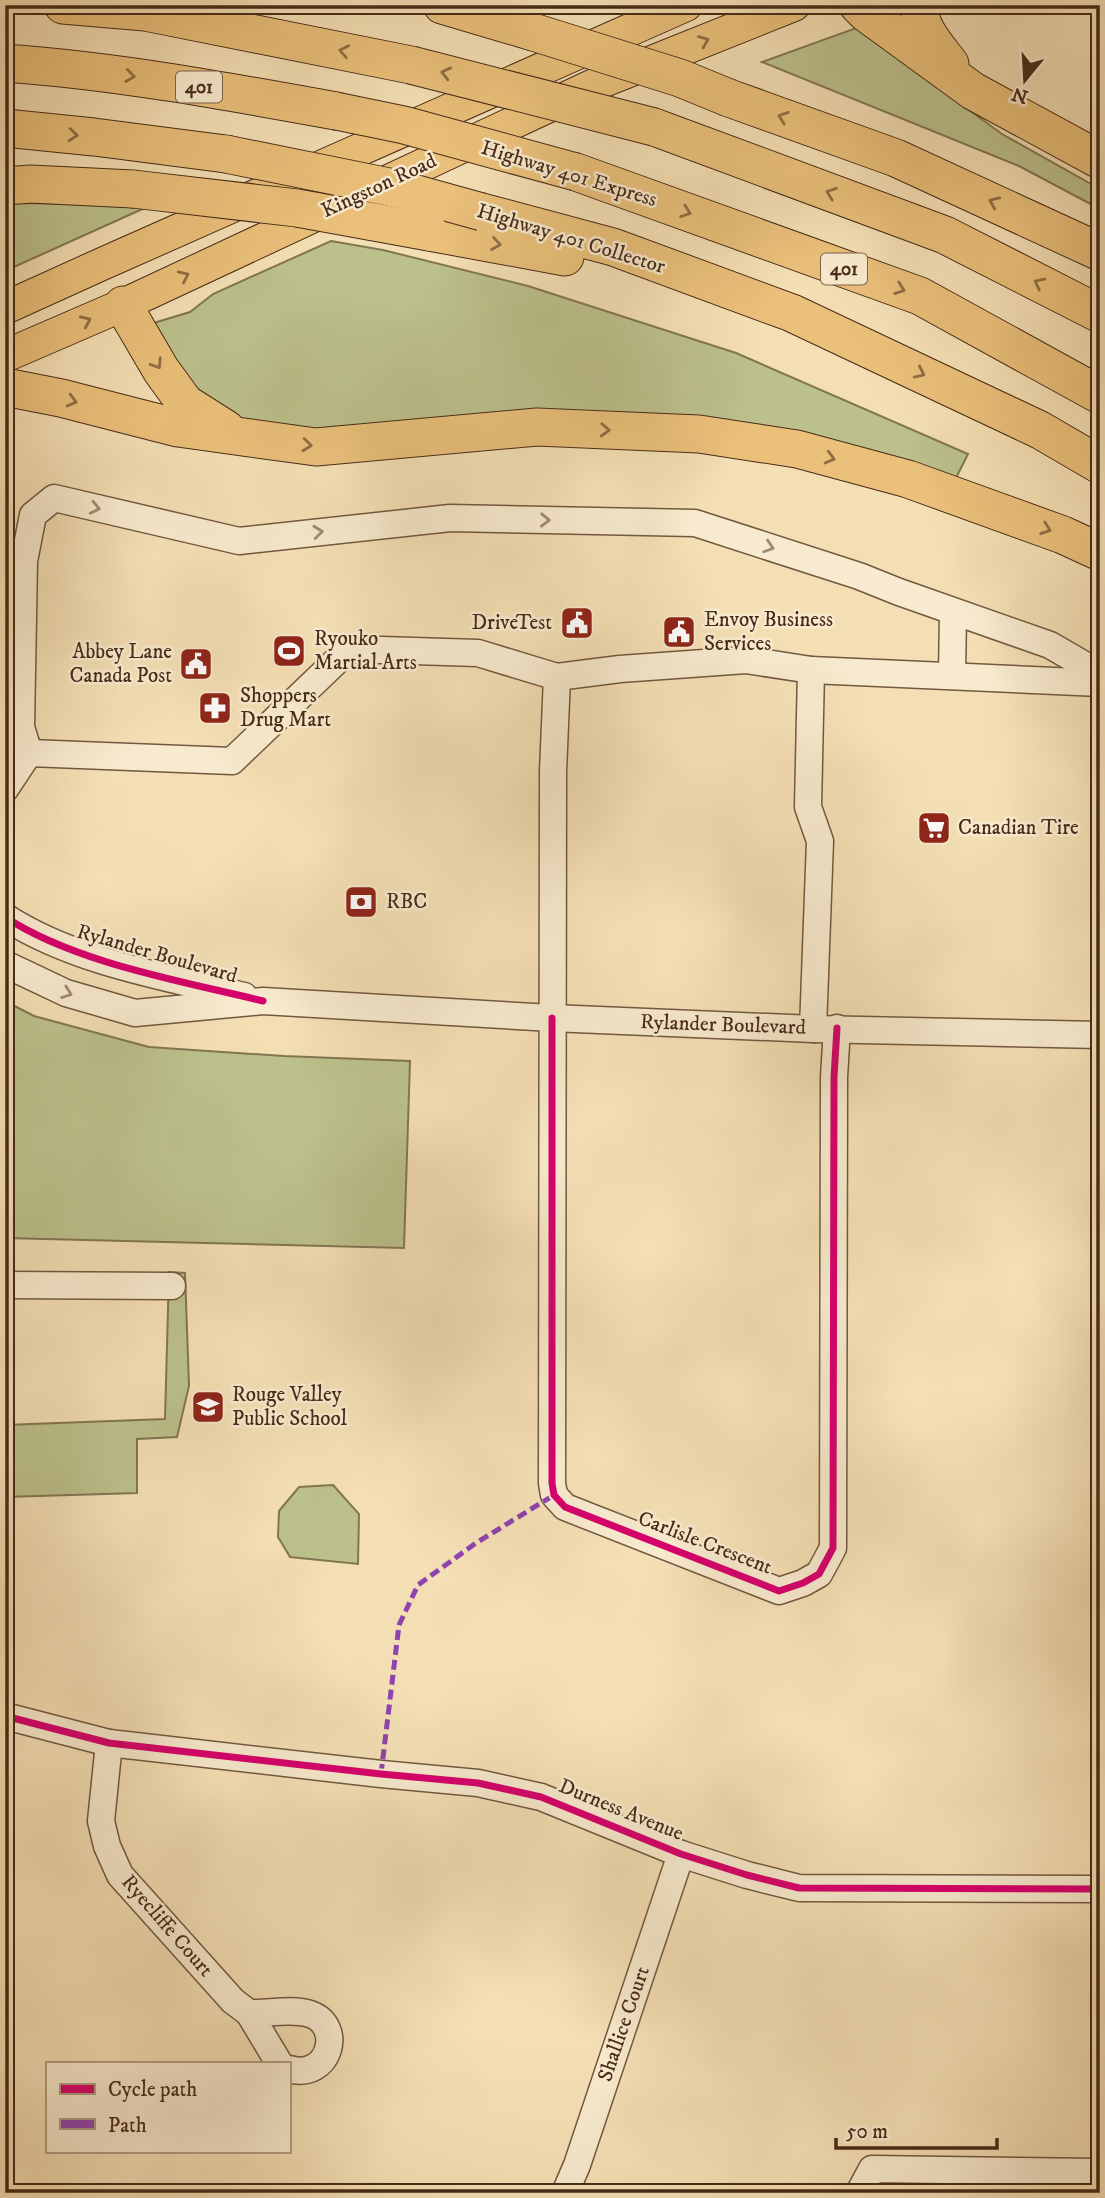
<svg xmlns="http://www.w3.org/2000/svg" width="1105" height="2198" viewBox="0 0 1105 2198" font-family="'IM FELL DW Pica',serif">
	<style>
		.green { fill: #bcc18c; stroke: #827652; stroke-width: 2 }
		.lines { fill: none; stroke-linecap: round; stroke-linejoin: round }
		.minor-casing { stroke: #72583f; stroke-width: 29 }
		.major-casing { stroke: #472b18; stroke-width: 34 }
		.highway-casing { stroke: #472b18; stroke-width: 39 }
		.minor { stroke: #f8eace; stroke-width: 26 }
		.major { stroke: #eac07a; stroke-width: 32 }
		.highway { stroke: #eac07a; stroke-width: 37 }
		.highway-bridge-casing { stroke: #472b18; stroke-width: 39; stroke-linecap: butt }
		.highway-bridge { stroke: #eac07a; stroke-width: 37 }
		.quiet { stroke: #8e44ad; stroke-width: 5; stroke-dasharray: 10 5; stroke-linecap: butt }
		.cycleway-casing { stroke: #f8eace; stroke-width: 11 }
		.cycleway { stroke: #d6006c; stroke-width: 7 }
		.oneway { stroke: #906e44 }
		.oneway2 { stroke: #a08a73 }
		.labels { text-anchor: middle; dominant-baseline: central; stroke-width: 5; stroke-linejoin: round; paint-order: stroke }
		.shield { fill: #f8eace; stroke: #7c644f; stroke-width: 2 }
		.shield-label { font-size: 19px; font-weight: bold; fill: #472b18 }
		.street-label { font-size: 21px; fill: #472b18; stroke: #f8eace }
		.poi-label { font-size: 21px; fill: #472b18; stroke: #f8eace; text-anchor: start }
	</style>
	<rect width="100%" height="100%" fill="#f4dfb4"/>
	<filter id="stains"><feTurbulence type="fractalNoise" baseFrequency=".00286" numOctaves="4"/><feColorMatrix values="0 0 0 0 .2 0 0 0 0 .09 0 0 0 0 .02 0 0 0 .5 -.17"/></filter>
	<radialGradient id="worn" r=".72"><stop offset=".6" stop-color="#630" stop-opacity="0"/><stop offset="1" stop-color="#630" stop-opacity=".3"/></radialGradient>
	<g class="green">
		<path d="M856,28L1002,134L1100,189V209L1019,166L762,62Z"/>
		<path d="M23,203L149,206L5,271V204Z"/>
		<path d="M331,241L383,250L528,286L736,353L968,454L955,480L781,435L319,432L249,426L175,373L154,323L190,312L213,294Z"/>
		<path d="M5,1001L34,1016L149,1047L284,1056L410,1061L404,1248L5,1238Z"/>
		<path d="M169,1272L185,1273L189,1386L177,1437L137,1439V1493L5,1497V1425L165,1419Z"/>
		<path d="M333,1485L359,1514L358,1564L290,1557L278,1537L279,1511L299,1487Z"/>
	</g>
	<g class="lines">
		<defs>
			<g id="minor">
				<path d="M811,670L1100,683"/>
				<path d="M952,676L953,612"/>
				<path d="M557,677L553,772L552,1483L554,1495L565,1507L779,1591L803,1583L819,1574L833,1548L834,1077L837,1028"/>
				<path d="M29,753L21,727L24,561L33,515L54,498L239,541L450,518L695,523L859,576L899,592L1050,645L1100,674"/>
				<path d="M5,757L29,753L232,761L349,649L478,653L557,677L620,669L746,660L811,670L808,807L820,841L813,1029"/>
				<path d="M5,789L29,753"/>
				<path d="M5,917C74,962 166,977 244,996"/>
				<path d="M5,964L66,993L135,1013L263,1001L552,1018L813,1029L1100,1035"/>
				<path d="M5,1285L172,1286"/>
				<path d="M5,1716L109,1743L381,1774L478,1783L541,1797L681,1854L747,1875L799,1888L1100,1889"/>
				<path d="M109,1743L101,1821L107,1846L120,1875L233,2001L249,2013"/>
				<path d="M279,2063L249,2013C268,2014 292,2008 310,2014C345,2026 329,2081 289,2069"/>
				<path d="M565,2193L577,2165L681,1854"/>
				<path d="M859,2193L872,2169L1100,2172"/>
			</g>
			<g id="major">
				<path d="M5,308L102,264L686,5"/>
				<path d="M5,356L123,305L594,85L794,5"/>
			</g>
			<g id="highway">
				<path d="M63,5L145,12L411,65"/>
				<path d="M442,5L530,31"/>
				<path d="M858,5L866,13L973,91L1100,160"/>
				<path d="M919,5C919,28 937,47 950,64"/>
				<path d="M5,63C116,71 226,91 336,111"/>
				<path d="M729,98L896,158L1100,252"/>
				<path d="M654,127L945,235L1100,314"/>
				<path d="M5,128L94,137L226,154"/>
				<path d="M576,172L920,296L1100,395"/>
				<path d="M5,186L31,184L133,189"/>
				<path d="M482,212L613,247L792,313L1040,430L1100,465"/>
				<path d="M429,232L565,257"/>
				<path d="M123,305L161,370L185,403L226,429"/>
				<path d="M5,387L61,398L178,428L316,447L537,427L699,434L797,449L908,479L1063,535L1100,552"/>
			</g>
		</defs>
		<use href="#minor" class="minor-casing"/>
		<use href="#major" class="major-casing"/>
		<use href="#highway" class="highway-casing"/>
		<use href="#minor" class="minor"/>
		<use href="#major" class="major"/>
		<use href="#highway" class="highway"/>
		<defs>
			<g id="highway-bridge">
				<path d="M530,31L680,78L729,98"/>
				<path d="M411,65L654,127"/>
				<path d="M336,111L404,125L576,172"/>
				<path d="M226,154L399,189L482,212"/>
				<path d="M133,189L297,208L429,232"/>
			</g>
		</defs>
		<use href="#highway-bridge" class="highway-bridge-casing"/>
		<use href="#highway-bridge" class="highway-bridge"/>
		<path class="quiet" d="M381,1774L399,1625L418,1585L476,1543L554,1495"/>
		<defs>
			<g id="cycleway">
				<path d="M5,917C75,963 182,981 263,1001"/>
				<path d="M552,1018V1483L554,1495L565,1507L779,1591L803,1583L819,1574L833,1548L834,1077L837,1028"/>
				<path d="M5,1716L109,1743L381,1774L478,1783L541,1797L681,1854L747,1875L799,1888L1100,1889"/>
			</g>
		</defs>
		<use href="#cycleway" class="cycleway-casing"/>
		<use href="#cycleway" class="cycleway"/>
	</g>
	<defs><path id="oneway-chevron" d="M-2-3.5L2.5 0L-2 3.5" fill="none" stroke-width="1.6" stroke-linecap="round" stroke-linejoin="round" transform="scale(1.75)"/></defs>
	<g class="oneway">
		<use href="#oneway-chevron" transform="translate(704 41) rotate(-22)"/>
		<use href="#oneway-chevron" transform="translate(344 51) rotate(-169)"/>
		<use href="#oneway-chevron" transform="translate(446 73) rotate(-166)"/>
		<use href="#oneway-chevron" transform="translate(130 76) rotate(8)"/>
		<use href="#oneway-chevron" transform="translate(783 117) rotate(-160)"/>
		<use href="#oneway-chevron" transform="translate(73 135) rotate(5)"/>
		<use href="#oneway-chevron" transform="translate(831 193) rotate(-160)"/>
		<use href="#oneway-chevron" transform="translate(994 202) rotate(-156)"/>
		<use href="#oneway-chevron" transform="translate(686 212) rotate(20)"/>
		<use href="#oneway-chevron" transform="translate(496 244) rotate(10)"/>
		<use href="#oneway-chevron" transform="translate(184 276) rotate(-25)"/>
		<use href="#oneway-chevron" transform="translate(1039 283) rotate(-153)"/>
		<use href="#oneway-chevron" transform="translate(900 289) rotate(20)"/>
		<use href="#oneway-chevron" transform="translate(86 321) rotate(-24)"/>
		<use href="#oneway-chevron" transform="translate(157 364) rotate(57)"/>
		<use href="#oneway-chevron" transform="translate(920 373) rotate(25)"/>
		<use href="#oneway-chevron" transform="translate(72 401) rotate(15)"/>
		<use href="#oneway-chevron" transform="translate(605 430) rotate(2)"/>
		<use href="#oneway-chevron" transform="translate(307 445) rotate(6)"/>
		<use href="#oneway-chevron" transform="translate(830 458) rotate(15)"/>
		<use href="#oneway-chevron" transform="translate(1046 529) rotate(20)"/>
	</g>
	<g class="oneway2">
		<use href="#oneway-chevron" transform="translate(95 508) rotate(13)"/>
		<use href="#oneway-chevron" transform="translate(545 520) rotate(1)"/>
		<use href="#oneway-chevron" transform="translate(318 532) rotate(-6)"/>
		<use href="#oneway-chevron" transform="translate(769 547) rotate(18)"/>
		<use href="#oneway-chevron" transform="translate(67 993) rotate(20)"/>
	</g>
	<defs>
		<symbol id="civic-square" viewBox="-11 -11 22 22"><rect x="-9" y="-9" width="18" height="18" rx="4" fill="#8f2418" stroke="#f8eace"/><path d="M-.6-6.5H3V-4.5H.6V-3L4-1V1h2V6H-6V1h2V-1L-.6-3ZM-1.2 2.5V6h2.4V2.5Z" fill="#fff"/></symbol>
		<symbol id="stadium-square" viewBox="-11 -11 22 22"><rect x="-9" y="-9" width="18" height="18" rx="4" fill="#8f2418" stroke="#f8eace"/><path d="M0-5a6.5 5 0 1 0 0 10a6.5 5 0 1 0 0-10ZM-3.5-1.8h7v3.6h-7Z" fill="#fff"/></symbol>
		<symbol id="pharmacy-square" viewBox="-11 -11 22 22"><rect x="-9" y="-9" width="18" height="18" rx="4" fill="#8f2418" stroke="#f8eace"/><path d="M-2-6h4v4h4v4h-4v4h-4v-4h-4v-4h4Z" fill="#fff"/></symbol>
		<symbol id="supermarket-square" viewBox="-11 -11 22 22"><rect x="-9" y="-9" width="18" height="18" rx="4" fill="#8f2418" stroke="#f8eace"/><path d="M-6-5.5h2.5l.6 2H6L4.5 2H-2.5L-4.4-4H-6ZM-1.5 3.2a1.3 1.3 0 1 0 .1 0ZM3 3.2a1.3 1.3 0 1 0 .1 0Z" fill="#fff"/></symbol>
		<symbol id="bank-square" viewBox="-11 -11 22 22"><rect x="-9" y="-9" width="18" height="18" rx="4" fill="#8f2418" stroke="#f8eace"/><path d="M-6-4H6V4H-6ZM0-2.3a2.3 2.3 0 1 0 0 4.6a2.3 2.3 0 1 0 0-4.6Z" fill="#fff"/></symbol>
		<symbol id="school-square" viewBox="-11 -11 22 22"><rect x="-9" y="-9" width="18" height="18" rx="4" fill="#8f2418" stroke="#f8eace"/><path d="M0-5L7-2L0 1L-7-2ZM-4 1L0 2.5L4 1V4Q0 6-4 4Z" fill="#fff"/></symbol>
	</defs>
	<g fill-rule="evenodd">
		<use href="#civic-square" x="558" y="604" width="38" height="38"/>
		<use href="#civic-square" x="660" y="613" width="38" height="38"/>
		<use href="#stadium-square" x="270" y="632" width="38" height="38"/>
		<use href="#civic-square" x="177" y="645" width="38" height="38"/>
		<use href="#pharmacy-square" x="196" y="689" width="38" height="38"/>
		<use href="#supermarket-square" x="915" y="809" width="38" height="38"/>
		<use href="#bank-square" x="342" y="883" width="38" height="38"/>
		<use href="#school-square" x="189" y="1388" width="38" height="38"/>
	</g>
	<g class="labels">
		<g class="shield">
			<rect x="176" y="71.5" width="46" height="31" rx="5"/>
			<rect x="821" y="253.5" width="46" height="31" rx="5"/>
		</g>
		<g class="shield-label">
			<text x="199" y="87">401</text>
			<text x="844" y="269">401</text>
		</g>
		<g class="street-label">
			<text transform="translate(569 174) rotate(17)">Highway 401 Express</text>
			<text transform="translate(379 186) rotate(-25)">Kingston Road</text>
			<text transform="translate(571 239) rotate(17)">Highway 401 Collector</text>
			<text transform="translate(157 954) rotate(16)">Rylander Boulevard</text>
			<text transform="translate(723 1025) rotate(2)">Rylander Boulevard</text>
			<text transform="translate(705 1543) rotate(21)">Carlisle Crescent</text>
			<text transform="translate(621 1810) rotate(22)">Durness Avenue</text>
			<text transform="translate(167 1926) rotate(49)">Ryecliffe Court</text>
			<text transform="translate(624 2024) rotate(-71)">Shallice Court</text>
		</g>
		<g class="poi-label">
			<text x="704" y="620">Envoy Business<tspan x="704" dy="24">Services</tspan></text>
			<text x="552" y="623" text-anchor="end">DriveTest</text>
			<text x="314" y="639">Ryouko<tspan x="314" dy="24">Martial Arts</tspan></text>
			<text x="172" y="652" text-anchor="end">Abbey Lane<tspan x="172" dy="24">Canada Post</tspan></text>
			<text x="240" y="696">Shoppers<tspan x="240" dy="24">Drug Mart</tspan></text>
			<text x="958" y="828">Canadian Tire</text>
			<text x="386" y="902">RBC</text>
			<text x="232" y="1395">Rouge Valley<tspan x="232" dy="24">Public School</tspan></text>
		</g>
	</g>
	<rect width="1105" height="2198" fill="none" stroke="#f4dfb4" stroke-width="28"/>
	<rect x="7" y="7" width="1091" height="2184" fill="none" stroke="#472b18" stroke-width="3.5"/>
	<rect x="14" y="14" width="1077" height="2170" fill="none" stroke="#472b18" stroke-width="2"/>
	<rect x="46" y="2062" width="245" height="91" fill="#f8eace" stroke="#b19e85" stroke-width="2"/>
	<rect x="60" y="2084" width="35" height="10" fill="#d6006c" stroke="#b19e85" stroke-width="2"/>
	<text x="108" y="2096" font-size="21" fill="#472b18">Cycle path</text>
	<rect x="60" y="2119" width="35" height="10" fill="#8e44ad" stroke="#b19e85" stroke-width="2"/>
	<text x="108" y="2132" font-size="21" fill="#472b18">Path</text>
	<g transform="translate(1025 80) rotate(198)" stroke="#f8eace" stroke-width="5" paint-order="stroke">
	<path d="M0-5L12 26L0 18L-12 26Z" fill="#472b18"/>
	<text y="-10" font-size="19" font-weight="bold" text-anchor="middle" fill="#472b18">N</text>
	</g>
	<path d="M836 2138v10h161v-10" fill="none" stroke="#472b18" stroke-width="3.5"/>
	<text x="846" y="2138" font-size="21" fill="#472b18" stroke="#f8eace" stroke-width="5" paint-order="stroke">50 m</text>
	<rect width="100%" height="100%" filter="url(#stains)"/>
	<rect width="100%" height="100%" fill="url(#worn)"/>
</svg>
